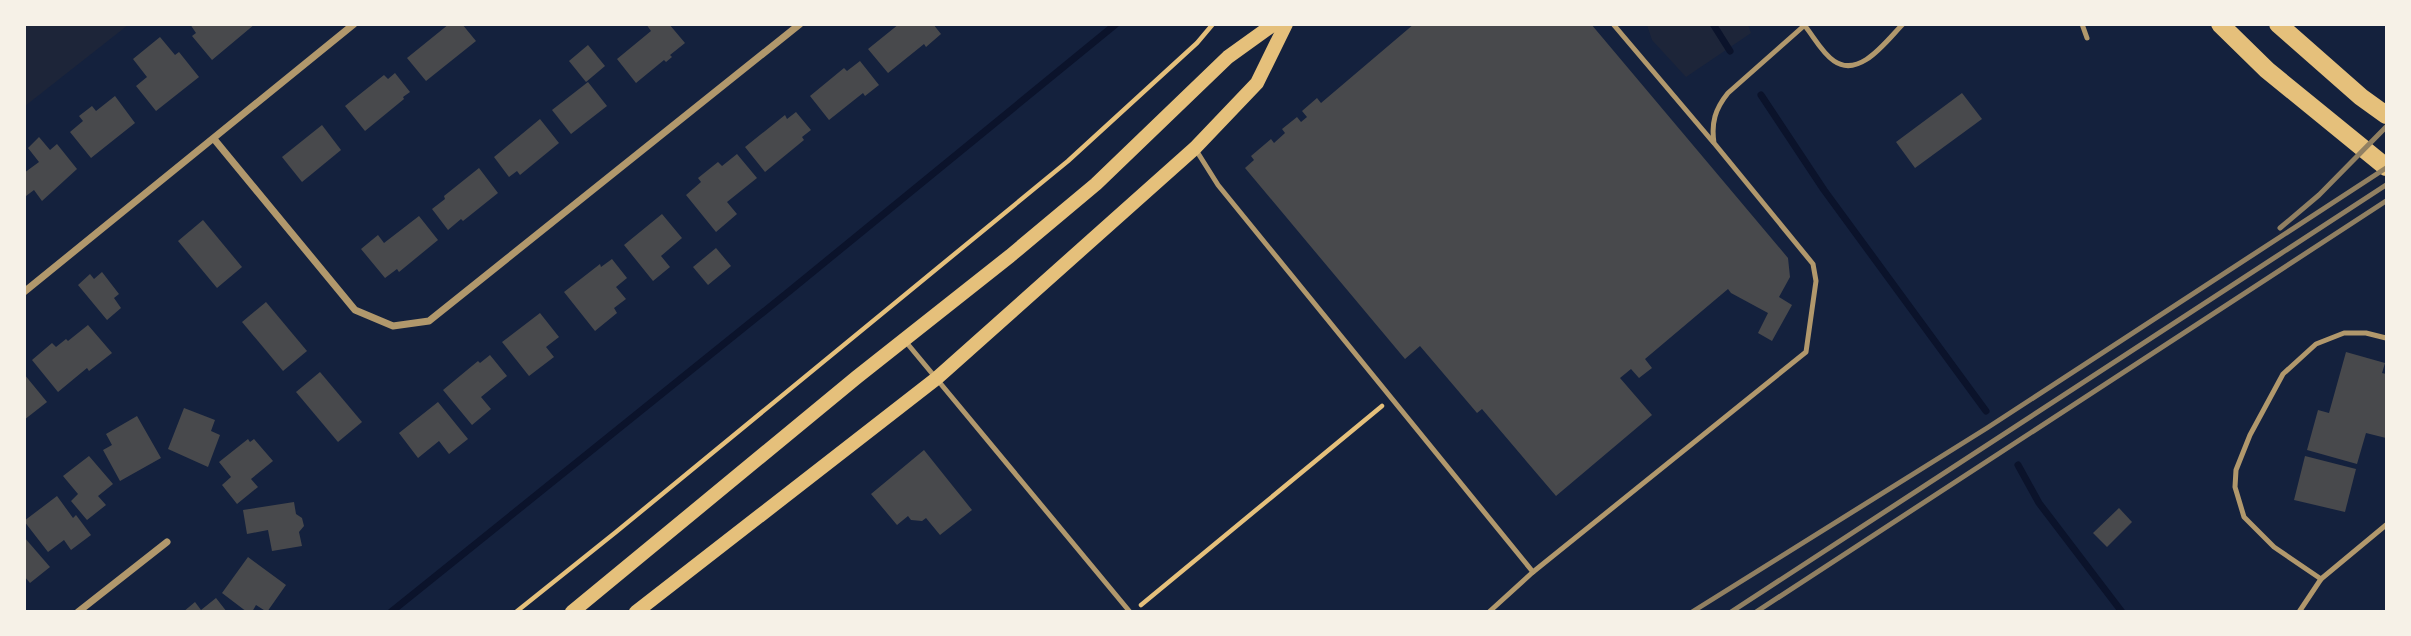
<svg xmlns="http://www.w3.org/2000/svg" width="2411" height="636" viewBox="0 0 2411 636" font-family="'Sofia Sans Condensed',sans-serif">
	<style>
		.green { fill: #1d2539 }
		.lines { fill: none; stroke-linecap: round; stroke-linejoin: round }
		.stream { stroke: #0b132b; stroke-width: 7 }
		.building { fill: #48494c }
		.path { stroke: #e5c07b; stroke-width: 4.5 }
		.service { stroke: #b1986c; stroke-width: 5 }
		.minor { stroke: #b1986c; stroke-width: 7 }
		.secondary { stroke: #e5c07b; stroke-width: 14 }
		.primary { stroke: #e5c07b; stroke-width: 18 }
		.rail { stroke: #918062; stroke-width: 5 }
	</style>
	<rect width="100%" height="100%" fill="#14213d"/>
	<g class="green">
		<path d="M25,24H128V25L25,106Z"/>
		<path d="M1647,25H1748L1751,33L1686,77L1652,40Z"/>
	</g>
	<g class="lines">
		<g class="stream">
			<path d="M1713,24L1730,51"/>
			<path d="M1761,95L1824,190L1986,411"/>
			<path d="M2018,465L2039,503L2122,612"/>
			<path d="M391,612L792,289L1116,24"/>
		</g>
	</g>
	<g class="building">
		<path d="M190,24H255L212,60L192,36L196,33Z"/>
		<path d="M449,24H462L476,41L426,81L407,58Z"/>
		<path d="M646,24H669L685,43L670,55L672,57L666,62L664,60L636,83L617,59L651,31Z"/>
		<path d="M899,24H933L941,34L926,47L924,44L888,73L868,49Z"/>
		<path d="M1414,24H1591L1788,258L1790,277L1779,297L1792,305L1772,341L1758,333L1768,313L1731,293L1728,289L1645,359L1652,368L1639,378L1631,369L1620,378L1652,415L1556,496L1482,409L1477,413L1420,346L1405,359L1245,168L1254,160L1251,156L1271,139L1274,143L1285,133L1282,129L1297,117L1301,122L1307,117L1302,111L1317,98L1321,103Z"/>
		<path d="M160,37L175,55L179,52L199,77L156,111L136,86L147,77L133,59Z"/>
		<path d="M588,45L605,66L586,82L569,61Z"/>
		<path d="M860,61L879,85L865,96L863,93L829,120L810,96L844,68L847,71Z"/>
		<path d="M395,73L410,92L403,97L404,99L365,131L345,106L384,75L388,79Z"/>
		<path d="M588,82L607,106L571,134L552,110Z"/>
		<path d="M1962,93L1982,119L1915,168L1896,142Z"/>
		<path d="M115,96L135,123L91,158L70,132L83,121L79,116L92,106L96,111Z"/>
		<path d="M796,112L811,130L802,137L804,140L765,172L745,147L785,115L787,119Z"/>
		<path d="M540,119L559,143L520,175L517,171L509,177L494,157Z"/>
		<path d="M322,125L341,150L302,182L282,157Z"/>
		<path d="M39,137L50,150L57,144L77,169L42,201L34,190L26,196L24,194V173L39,162L28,148Z"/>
		<path d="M737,154L757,178L727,202L737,214L716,232L686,195L701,182L698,178L718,162L722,166Z"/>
		<path d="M479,168L498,193L463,221L461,219L448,230L432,209L445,199L444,196Z"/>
		<path d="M662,214L682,238L661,256L670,267L653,281L624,245Z"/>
		<path d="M419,216L438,240L399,272L397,269L385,278L361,249L378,235L384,243Z"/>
		<path d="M203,220L242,267L217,288L178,241Z"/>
		<path d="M716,248L731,266L708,285L693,267Z"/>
		<path d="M612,259L627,278L616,287L626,299L614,308L617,313L595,331L564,292L600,264L601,267Z"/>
		<path d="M102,272L119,294L114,298L121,308L107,320L78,285L90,274L94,279Z"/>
		<path d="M266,302L307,351L283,371L242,322Z"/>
		<path d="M540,313L559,337L546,347L554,357L529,376L502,342Z"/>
		<path d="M88,325L112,353L89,371L87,368L58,392L32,360L52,343L56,347L66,339L68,341Z"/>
		<path d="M2346,352L2385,363L2382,373L2386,374V438L2366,433L2357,464L2307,450L2318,410L2329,413Z"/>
		<path d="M490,355L507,376L481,397L491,409L472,425L443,390L478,361L480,363Z"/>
		<path d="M320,372L362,422L338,442L296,392Z"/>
		<path d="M24,374L47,402L24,420Z"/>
		<path d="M438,402L468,439L449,454L439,441L418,458L399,433Z"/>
		<path d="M184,408L215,420L211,431L220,435L208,467L168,449Z"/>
		<path d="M137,416L161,458L120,481L103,450L112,445L106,434Z"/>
		<path d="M248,439L250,442L254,439L273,461L251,479L258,487L237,504L222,485L231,477L219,462Z"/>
		<path d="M924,450L972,510L940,535L926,518L922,521L911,520L908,516L897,525L871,494Z"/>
		<path d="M89,456L113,484L98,496L106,505L87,520L71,501L78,494L63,476Z"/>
		<path d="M2305,456L2356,469L2345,512L2294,500Z"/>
		<path d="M57,496L73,518L76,515L91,535L71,550L64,540L48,552L24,521Z"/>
		<path d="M294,502L296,514L302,518L304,526L299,532L302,546L272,551L268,530L247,534L243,510Z"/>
		<path d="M2119,508L2132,522L2107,547L2093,533Z"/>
		<path d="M24,537L50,567L30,583L24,576Z"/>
		<path d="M248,557L286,585L267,612L256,605L252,612H247L222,593Z"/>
		<path d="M216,598L227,612H183L195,602L201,610Z"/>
	</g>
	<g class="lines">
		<g class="path">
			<path d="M1141,605L1382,406"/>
			<path d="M516,612L616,532L1068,161L1197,43L1213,24"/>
		</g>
		<g class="service">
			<path d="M1613,24L1713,142"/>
			<path d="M2082,24L2087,38"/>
			<path d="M1805,26C1814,37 1822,53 1834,61C1860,79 1887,40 1903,24"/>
			<path d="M1196,150L1218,185L1533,572L1806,352L1816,281L1813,264L1714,143C1711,123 1715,109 1728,93L1806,24"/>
			<path d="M906,342L1130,612"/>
			<path d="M2321,579L2274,547L2244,517L2235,487L2236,470L2250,435L2283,374L2316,344L2344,333H2366L2386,338"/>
			<path d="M1489,612L1533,572"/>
			<path d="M2299,612L2321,579L2386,525"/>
		</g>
		<g class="minor">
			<path d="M214,139L355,310L393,326L429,321L800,24"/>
			<path d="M24,292L354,24"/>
			<path d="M78,612L167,542"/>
		</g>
		<g class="secondary">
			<path d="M572,612L857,377L1010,256L1096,184L1228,57L1274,24"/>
			<path d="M636,612L937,378L1195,148L1257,83L1286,24"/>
		</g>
		<g class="primary">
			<path d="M2220,24L2267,70L2386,167"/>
			<path d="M2278,24L2361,97L2386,115"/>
		</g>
		<g class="rail">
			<path d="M2280,228L2319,195L2386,127"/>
			<path d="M1692,612L1987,428L2386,168"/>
			<path d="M1731,612L2386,185"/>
			<path d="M1756,612L2386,201"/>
		</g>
	</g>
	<rect width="2411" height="636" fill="none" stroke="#f6f1e7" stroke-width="52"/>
</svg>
